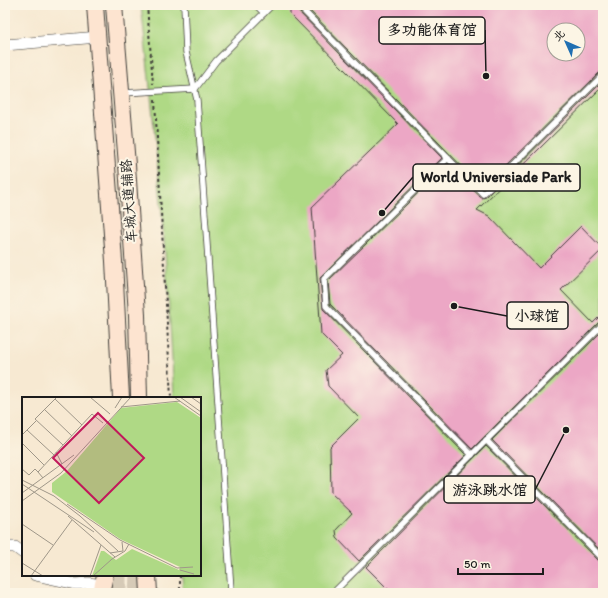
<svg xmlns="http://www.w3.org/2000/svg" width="608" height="598" viewBox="0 0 608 598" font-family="Itim,'LXGW WenKai TC',sans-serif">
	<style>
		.green { fill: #afd985; stroke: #667a50; fill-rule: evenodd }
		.building { fill: #eca7c5; fill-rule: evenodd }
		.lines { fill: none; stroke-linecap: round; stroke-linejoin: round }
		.highway-tunnel { stroke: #d6cab7; stroke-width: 21; stroke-dasharray: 21 10; stroke-linecap: butt }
		.lane-casing { stroke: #3d3b37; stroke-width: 7 }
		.street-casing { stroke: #3d3b37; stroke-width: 12 }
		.secondary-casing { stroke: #3d3b37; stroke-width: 18 }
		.path { stroke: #3d3b37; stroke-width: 2; stroke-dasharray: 3 3; stroke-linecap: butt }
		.lane { stroke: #fff; stroke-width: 5.5 }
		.street { stroke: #fff; stroke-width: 11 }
		.secondary { stroke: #fde4d0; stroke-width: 16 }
		.labels { text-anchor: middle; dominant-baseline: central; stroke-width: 4; stroke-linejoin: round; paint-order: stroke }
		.street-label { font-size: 14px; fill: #1c1c1c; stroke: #fcf5e5 }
		.inset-road { fill: none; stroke: #9f9789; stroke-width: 1 }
		.view { fill: #c2185b; fill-opacity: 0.15; stroke: #c2185b; stroke-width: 2 }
		.inset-edge { fill: none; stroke: #1c1c1c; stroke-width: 2 }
		.leader { fill: none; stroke: #1c1c1c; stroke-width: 1.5 }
		.callout-dot { fill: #1c1c1c; stroke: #fcf5e5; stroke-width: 1.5 }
		.callout { fill: #fcf5e5; stroke: #1c1c1c; stroke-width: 1.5 }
		.callout-label { font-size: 15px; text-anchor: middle; font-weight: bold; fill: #1c1c1c }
	</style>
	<rect width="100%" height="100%" fill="#fcf5e5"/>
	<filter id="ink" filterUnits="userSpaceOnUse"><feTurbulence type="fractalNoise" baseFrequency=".025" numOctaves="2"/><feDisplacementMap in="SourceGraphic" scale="8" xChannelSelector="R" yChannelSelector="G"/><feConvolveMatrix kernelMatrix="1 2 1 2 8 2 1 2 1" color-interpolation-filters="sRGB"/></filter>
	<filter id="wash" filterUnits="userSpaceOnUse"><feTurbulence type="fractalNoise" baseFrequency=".012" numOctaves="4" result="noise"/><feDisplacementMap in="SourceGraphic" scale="16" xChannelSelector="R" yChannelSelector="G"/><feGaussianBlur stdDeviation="0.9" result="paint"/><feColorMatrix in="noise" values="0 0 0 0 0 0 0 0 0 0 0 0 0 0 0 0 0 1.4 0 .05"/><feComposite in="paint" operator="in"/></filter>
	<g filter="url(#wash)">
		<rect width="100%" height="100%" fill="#f7e9d2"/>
		<path class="green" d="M141,5H603V593H183L182,575H200V398H174C168,267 156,136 141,5ZM554,30H578V54H554Z"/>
		<g id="blocks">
			<g class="building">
				<path d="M290,5H294L295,8L442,158L320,278L323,309L466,455L359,561L337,538L336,530L352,513L331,493L330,447L359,418L328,386L326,370L342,355L321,334L312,207L398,124L290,14Z"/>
				<path d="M304,5H603V71L600,72L483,188ZM554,30H578V54H554Z"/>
				<path d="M603,81V86L477,210L489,216L539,268L581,226L603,249L561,290L593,323L603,313V320L600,321L472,449L330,304L328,281L448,164L480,197L482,198L486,197Z"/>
				<path d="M603,330V553L492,440Z"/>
				<path d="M486,446L600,562L603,563V593H392L366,567Z"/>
			</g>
		</g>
	</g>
	<g filter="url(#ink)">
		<use href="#blocks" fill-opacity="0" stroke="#3d3b37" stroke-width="1"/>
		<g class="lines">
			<g class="highway-tunnel">
				<path d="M116,593V575"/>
				<path d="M139,593L140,575"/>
			</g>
			<defs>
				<g id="lane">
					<path d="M184,5L186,52L197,100L231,590L234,593"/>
					<path d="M256,5L264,13"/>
					<path d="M298,5L483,194L603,75"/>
					<path d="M123,93L195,89L216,61L272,5"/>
					<path d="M448,158L324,279L326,306L472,455"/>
					<path d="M486,440L603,559"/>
					<path d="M333,593L603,324"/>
				</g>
				<g id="street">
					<path d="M5,45L98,37"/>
					<path d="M5,547H15L23,553"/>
					<path d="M35,575L76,584L88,583L103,585"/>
				</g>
				<g id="secondary">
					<path d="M95,5L114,261L121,398"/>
					<path d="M114,5L127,165L137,315L139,398"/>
					<path d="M148,575L149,593"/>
					<path d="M101,593L105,575"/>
				</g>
			</defs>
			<use href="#lane" class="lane-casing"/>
			<use href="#street" class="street-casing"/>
			<use href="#secondary" class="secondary-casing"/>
			<g class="path">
				<path d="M147,5L153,84"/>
				<path d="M155,100L171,398"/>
				<path d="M180,575V593"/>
			</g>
			<use href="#lane" class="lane"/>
			<use href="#street" class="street"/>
			<use href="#secondary" class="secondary"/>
		</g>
	</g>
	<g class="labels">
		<g class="street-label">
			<text transform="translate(129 201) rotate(-94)">车城大道辅路</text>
		</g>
	</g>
	<g transform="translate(22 397)">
		<rect width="179" height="179" fill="#f7e9d2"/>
		<path d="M155,5L179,21V179H70L79,154H82L94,163L110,152L157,173L158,170L98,142L30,95V86L45,74L99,11Z" fill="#afd985"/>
		<path class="inset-road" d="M35,0L13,22L41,48M68,0L88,17M152,0L179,19M158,0L179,15M169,0L179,7M33,2L60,28M99,10L158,4M93,11L100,0M22,12L50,39M5,33L32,58M0,38L14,24M0,46L22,68M34,55L40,67M0,72L7,78L13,72L16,75M21,81L16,75L70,17L81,26M0,83L32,99L58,119L96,154M0,87L72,135M0,96L52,58M0,104L39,76L109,0M45,107L98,143L155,171L171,170M46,119L93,160M0,127L31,148M88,156L101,154L100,145M0,166L21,179M158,173L172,177M9,179L50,123M68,179L79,148M71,179L90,162L103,154L107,147"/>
		<path class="view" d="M76,16L122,61L77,106L31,61Z"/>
		<rect width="179" height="179" class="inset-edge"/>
	</g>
	<path class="leader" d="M486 76L485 30M382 213L413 177M454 306L507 316M566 430L535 490"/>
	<g class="callout-dot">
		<circle cx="486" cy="76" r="4"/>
		<circle cx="382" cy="213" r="4"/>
		<circle cx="454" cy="306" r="4"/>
		<circle cx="566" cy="430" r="4"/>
	</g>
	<g class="callout">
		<rect x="379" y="17" width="106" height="27" rx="4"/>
		<rect x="413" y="164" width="167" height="27" rx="4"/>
		<rect x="507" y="302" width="61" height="27" rx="4"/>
		<rect x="444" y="476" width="91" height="27" rx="4"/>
	</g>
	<g class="callout-label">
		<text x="432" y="35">多功能体育馆</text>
		<text x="496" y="182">World Universiade Park</text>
		<text x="537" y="321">小球馆</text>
		<text x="490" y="495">游泳跳水馆</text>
	</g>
	<rect width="608" height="598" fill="none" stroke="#fcf5e5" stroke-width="20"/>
	<g transform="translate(566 42) rotate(315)"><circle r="19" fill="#fcf5e5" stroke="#a29e95"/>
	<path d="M0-3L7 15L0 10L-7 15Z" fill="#1f6fb2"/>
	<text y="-6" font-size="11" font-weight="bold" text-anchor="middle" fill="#1c1c1c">北</text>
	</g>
	<path d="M458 568v6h85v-6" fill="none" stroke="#1c1c1c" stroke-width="2"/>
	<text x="464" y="568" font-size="12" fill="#1c1c1c" stroke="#fcf5e5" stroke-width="3" paint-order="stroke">50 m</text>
</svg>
